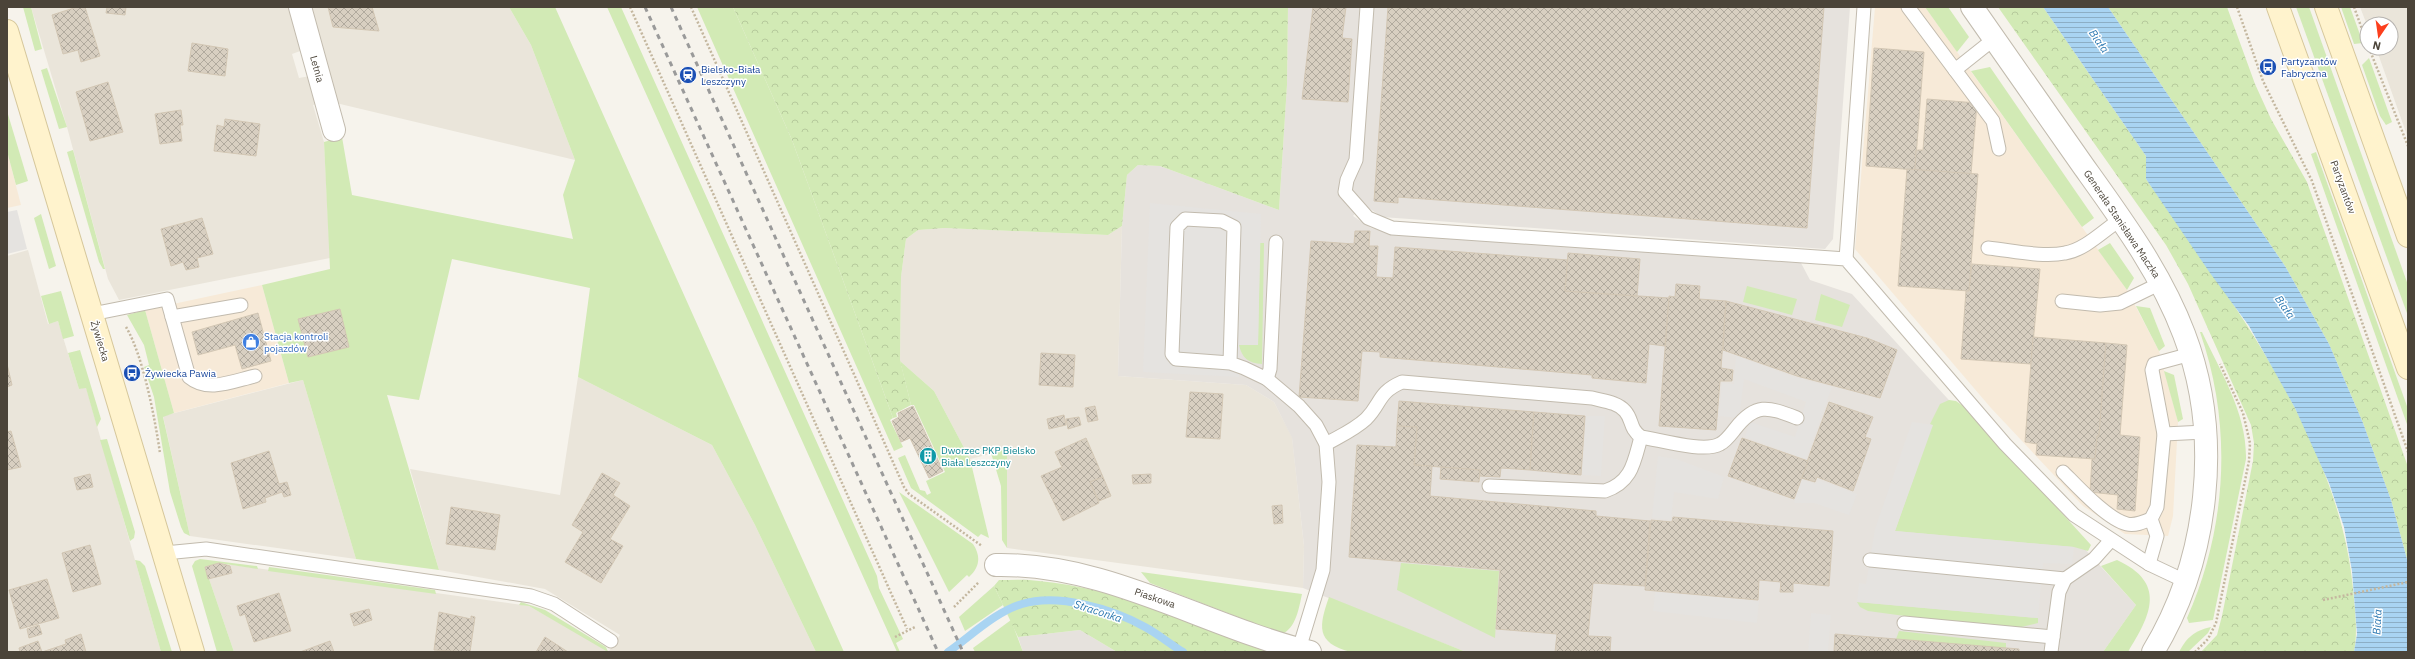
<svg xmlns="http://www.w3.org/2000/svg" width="2415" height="659" viewBox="0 0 2415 659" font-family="'IBM Plex Sans',sans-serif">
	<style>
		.residential { fill: #eae5da }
		.commercial { fill: #f7ead8 }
		.industrial { fill: #e6e2dd }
		.green { fill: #d2eab5 }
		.forest { fill: url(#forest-crowns) }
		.parking { fill: #e5e3e0 }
		.water { fill: url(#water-rules) }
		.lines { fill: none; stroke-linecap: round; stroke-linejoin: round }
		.stream { stroke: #a9d4f2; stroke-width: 8 }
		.building { fill: url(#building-cross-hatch); stroke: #d3c7b4 }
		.service-casing { stroke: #c2bbae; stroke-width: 15 }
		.minor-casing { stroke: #c2bbae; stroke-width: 24 }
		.secondary-casing { stroke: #d6c79b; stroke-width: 24 }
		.path { stroke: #c4b79f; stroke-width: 2.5; stroke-dasharray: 2 2; stroke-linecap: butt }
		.service { stroke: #fff; stroke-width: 13 }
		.minor { stroke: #fff; stroke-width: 22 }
		.secondary { stroke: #fff3cd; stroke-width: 22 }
		.rail { stroke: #9a9a9a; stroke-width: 3; stroke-dasharray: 5 5; stroke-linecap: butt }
		.labels { text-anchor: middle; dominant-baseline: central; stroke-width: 3; stroke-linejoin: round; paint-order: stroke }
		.transit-label { font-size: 10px; fill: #164399; stroke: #fff; text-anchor: start }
		.street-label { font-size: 10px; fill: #4b4439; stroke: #fff }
		.shop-label { font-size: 10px; fill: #366cbe; stroke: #fff; text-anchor: start }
		.culture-label { font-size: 10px; fill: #0d838f; stroke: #fff; text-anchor: start }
		.water-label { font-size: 11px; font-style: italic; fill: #2e7ab2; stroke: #fff }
	</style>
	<defs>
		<pattern id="forest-crowns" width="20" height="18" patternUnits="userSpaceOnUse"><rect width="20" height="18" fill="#d2eab5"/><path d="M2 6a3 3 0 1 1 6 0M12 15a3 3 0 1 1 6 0" fill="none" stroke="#b6ca9c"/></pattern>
		<pattern id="water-rules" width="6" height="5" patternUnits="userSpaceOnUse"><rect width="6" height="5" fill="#a9d4f2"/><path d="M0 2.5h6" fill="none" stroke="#8caec5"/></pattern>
		<pattern id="building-cross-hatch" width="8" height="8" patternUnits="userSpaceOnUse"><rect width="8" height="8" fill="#d8cfc1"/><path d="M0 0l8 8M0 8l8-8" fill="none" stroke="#b1aa9e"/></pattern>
	</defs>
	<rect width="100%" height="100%" fill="#f6f3ec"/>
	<g class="residential">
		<path d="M31,7H292L303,50L292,54L299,78L310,76L317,104L313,105L324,142L330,258L119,300L108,279L67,127Z"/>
		<path d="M309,7H509L531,45L575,160L336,103Z"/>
		<path d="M2360,7H2408V138L2376,48H2391V24L2367,25Z"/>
		<path d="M1122,226L1118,376L1246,385L1274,402L1292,437L1304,546L1303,588L1007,548V450L970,459L934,391L900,361L901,277L906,239L918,230L945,228L1108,235Z"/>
		<path d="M28,250L48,324L58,321L79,389L86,387L161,652H8L7,256Z"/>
		<path d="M578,377L712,445L755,525L816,652H234L205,567L219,563L529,606L609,651L620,635L545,589L439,570L410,469L560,495Z"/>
		<path d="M303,380L356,559L190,536L163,416Z"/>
	</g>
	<g class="commercial">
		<path d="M1875,7H1925L2127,290L2159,351L2178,422L2173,516L2168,536L2125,534L2083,506L1991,408L1855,249Z"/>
		<path d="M7,151L21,205L7,208Z"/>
		<path d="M262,285L289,383L174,413L145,310Z"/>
	</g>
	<g class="industrial">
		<path d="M1288,7H1850L1833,239L1825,249L1382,217L1363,204L1353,216L1371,228L1387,232L1801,263L1810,280L1852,294L2136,605L2103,652H1466L1303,588L1304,546L1292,438L1274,402L1246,385L1118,376L1122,226L1127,175L1138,165L1160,166L1279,210L1287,85Z"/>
		<path d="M1080,630L1117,652H1023L1018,637Z"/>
	</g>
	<g class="green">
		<path d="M23,7H31L42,49L35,51Z"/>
		<path d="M509,7H555L844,652H816L755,525L712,445L578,377L590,288L452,259L419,400L387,395L439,570L356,559L303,380L289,383L262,285L330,269L324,142L342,137L352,195L573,239L563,195L575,160L531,45Z"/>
		<path d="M607,7H621L877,576L879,588L903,639L896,643L900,652H897L884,623Z"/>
		<path d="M697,7H733L792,140L893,418L890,420L903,447L894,451Z"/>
		<path d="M1925,7H1948L1969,37L1957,52Z"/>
		<path d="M2296,7H2309L2408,285V316Z"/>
		<path d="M2341,7H2350L2363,43L2354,44Z"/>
		<path d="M2369,58L2392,122L2386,125L2380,116L2362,65Z"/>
		<path d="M1990,67L2094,218L2082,227L1971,71Z"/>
		<path d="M47,68L67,127L59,129L41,70Z"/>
		<path d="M7,111L28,181L16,185L7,151Z"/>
		<path d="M73,150L105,269H103L99,262L67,152Z"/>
		<path d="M2316,152L2408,409V427L2311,154Z"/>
		<path d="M41,214L56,266L49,269L34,218Z"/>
		<path d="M1260,243H1264L1262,364C1248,363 1242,358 1239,345H1258Z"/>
		<path d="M2110,243L2134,278L2127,290L2098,250Z"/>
		<path d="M1747,286L1797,299L1792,315L1743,302Z"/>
		<path d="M61,291L74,336L63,339L58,321L49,324L41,296Z"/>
		<path d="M1821,294L1850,305L1842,327L1815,320Z"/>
		<path d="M2136,306L2150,308L2165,346L2159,351Z"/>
		<path d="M145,310L174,413L163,417L190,536L184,533L181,527L170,492L154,397L144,367L149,365L144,345L127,315Z"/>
		<path d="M2200,332H2202C2221,373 2247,413 2246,459L2213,620L2189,623L2187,618C2227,528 2233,426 2200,332Z"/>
		<path d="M80,350L101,419L97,427L86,388L79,389L68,353Z"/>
		<path d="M900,361L934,391L970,459L989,538L981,534L978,537L911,488L898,458L905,455L920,490L925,491L927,495L931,493L926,481L945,472L914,405H911Z"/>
		<path d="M2164,371L2174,375L2183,419L2178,422Z"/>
		<path d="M1949,400L1956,401L1966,408L2091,545L2088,551L2074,547L1895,531L1932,425L1930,424L1940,404Z"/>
		<path d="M107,439L135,532L134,538L130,541L100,440Z"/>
		<path d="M1007,449V548L1002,540L1001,486L991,453Z"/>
		<path d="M899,492L973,544C981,556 980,567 969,577L967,575L949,592Z"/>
		<path d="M200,559L257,566L258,569L219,563L205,567L234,652H217L192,566L195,561Z"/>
		<path d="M135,560L140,561L145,566L172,652H161Z"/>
		<path d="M2117,560C2167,583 2151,615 2128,652H2103L2136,605L2101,566Z"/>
		<path d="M1401,563L1499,571L1495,638L1397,590Z"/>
		<path d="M269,567L435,590L436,594L268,571Z"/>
		<path d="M1141,572L1302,594C1299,608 1296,628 1282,634L1150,583Z"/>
		<path d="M994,586L1003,605L965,631L959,617Z"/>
		<path d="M1329,597L1466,652H1351C1315,643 1319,626 1329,597Z"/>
		<path d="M521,602L545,610L606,647L608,652L529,606L519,605Z"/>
		<path d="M1857,602L2038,618V623L2017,628L1905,616L1868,611L1860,607Z"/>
		<path d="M1011,620L1023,652H975L973,648Z"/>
		<path d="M2211,627L2208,633L2188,652H2179C2187,637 2194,631 2211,627Z"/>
		<path d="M1899,631L2006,643V649L1896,639Z"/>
	</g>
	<g class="forest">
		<path d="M733,7H1288L1287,85L1279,210L1160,166L1138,165L1127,175L1122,226L1108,235L945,228L918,230L906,239L901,277L900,360L911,405L896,413L897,417L893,418L792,140Z"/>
		<path d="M1998,7H2043L2146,156V179C2230,299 2339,439 2353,589C2355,611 2358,631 2354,652H2201L2217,635L2222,616L2253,461L2254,443L2251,425L2188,284L2166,245Z"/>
		<path d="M2108,7H2227L2255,84L2271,119L2307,182L2408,467V563L2391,500L2363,423L2329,344L2285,266Z"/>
		<path d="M999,580C1012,580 1026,579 1039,581C1121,589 1200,624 1277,652H1117L1080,630L1018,637L994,586Z"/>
	</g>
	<g class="parking">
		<path d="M1150,203L1261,214L1258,345H1239V377L1143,372Z"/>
		<path d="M17,210L27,249L7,254V212Z"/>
		<path d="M1736,356L1797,378L1832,387L1806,459L1745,437L1750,422L1795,437L1806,402L1744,379L1739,418L1719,416L1722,383L1734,384Z"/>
		<path d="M1586,416H1605L1601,476L1582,475Z"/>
		<path d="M1912,422L1933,425L1895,531L2074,547L2072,564L2043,563L2038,618L1857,602L1859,583L1866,584L1875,529Z"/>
		<path d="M1658,456L1676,459L1724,477L1718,499L1674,492L1671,520L1652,518Z"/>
		<path d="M1802,480L1816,484L1818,480L1857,494L1849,515L1814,503H1794Z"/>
		<path d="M1655,592L1759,601L1757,623L1653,611Z"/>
		<path d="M1811,613L1831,615L1828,652H1808Z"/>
	</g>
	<path class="water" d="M2043,7H2108L2285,266L2329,344L2363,423L2391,500L2408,563V652H2354L2357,634L2352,571L2344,527L2329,483L2295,408L2249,326L2210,273L2146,179V156Z"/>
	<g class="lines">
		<path class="stream" d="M948,652C971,636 995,612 1022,604C1058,593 1113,609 1145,627C1158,634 1170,644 1183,652"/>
	</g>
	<g class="building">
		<path d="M77,7H85L100,56L81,62L78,50L63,54L52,15Z"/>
		<path d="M107,7H126L125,15L106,13Z"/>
		<path d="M328,7H372L379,31L333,27Z"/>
		<path d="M1313,7H1346L1342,38L1352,39L1348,102L1302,99Z"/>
		<path d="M1388,7H1824L1807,228L1398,197V203L1374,201Z"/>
		<path d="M192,43L228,49L225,76L188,71Z"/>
		<path d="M1874,48L1924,52L1915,170L1866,166Z"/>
		<path d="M108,82L123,132L90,141L76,92Z"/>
		<path d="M1927,99L1977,103L1971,174L1915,170L1916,150H1923Z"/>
		<path d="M181,110L183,125H180L182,141L160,144L155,114Z"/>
		<path d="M225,119L260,124L256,156L214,151L217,125L224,127Z"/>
		<path d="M1907,169L1978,174L1969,291L1898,286Z"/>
		<path d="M202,218L213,254L197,258L199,267L186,270L183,262L171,266L161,229Z"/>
		<path d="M1355,231H1370L1369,246H1378L1376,277L1393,278L1395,247L1568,260L1565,291L1669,298L1665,346L1649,344L1646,383L1592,378V375L1380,357V352L1362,351L1358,401L1299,397L1311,241L1354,244Z"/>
		<path d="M1568,253L1640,259L1637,296L1565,291Z"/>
		<path d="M1972,264L2040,269L2031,364L1961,359L1966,291H1969Z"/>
		<path d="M1676,284L1700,286L1699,299L1726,301L1721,368L1733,370L1732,381H1720L1716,430L1659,426L1669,298V296L1675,297Z"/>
		<path d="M1726,301L1867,338L1897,350L1880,398L1797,376L1723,350Z"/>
		<path d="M340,309L349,347L308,357L298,319Z"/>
		<path d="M258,313L271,361L242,369L235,345L198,355L192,332Z"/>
		<path d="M2033,337L2106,343L2099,436H2097L2095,459L2036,455L2037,444L2025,442Z"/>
		<path d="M2106,343L2127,345L2120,435L2140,437L2135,511L2117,509L2118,495L2090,492L2092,459H2095L2097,436H2099Z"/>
		<path d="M1041,353L1075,355L1073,387L1039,385Z"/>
		<path d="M7,364L12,385L7,387Z"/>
		<path d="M1190,392L1223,394L1220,439L1186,437Z"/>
		<path d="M1399,401L1534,412L1530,470L1501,468L1500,477L1479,476L1480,470L1414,465L1417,427L1397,426Z"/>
		<path d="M1829,402L1873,417L1865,437L1871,439L1853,491L1817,477L1815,482L1801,478Z"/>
		<path d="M913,406L943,471L929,478L910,438L901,442L892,421L899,417L898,413Z"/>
		<path d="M1095,406L1098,420L1088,422L1085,408Z"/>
		<path d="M1534,412L1585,416L1581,475L1530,470Z"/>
		<path d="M1064,415L1066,425L1049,429L1047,419Z"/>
		<path d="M1079,417L1081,425L1068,429L1066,419Z"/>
		<path d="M1397,426L1417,427L1414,465L1432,466L1430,496L1596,511V516L1650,521L1645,586L1593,583L1588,636L1611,637L1610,652H1555L1557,634L1496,629L1500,570L1349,557L1357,445L1396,447Z"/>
		<path d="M11,431L21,467L7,470V432Z"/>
		<path d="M1086,438L1103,477L1090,482L1099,503L1063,521L1041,476L1062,467L1055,452Z"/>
		<path d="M1742,438L1808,461L1794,499L1728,476Z"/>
		<path d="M269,451L279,484L287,482L291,495L284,497L282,492L265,498L266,502L243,509L231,463Z"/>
		<path d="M1441,467L1480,470L1479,482L1440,479Z"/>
		<path d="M602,473L620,483L613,495L630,506L610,539L623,546L601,583L565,562L583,532L572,525Z"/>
		<path d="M90,474L93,487L77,490L74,478Z"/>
		<path d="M1151,474V483L1133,484L1132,475Z"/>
		<path d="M1103,477L1111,496L1099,501L1090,482Z"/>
		<path d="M1282,505L1283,523L1274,524L1272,506Z"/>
		<path d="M451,507L500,515L495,550L446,544Z"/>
		<path d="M1673,517L1833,531L1829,586L1793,583V592H1780L1781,582L1759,580L1758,600L1645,590L1651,520L1672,522Z"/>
		<path d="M90,545L101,584L73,592L62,553Z"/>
		<path d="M219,563L230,566L232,573L208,579L205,567Z"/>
		<path d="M47,579L59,618L20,629L9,590Z"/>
		<path d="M279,593L291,631L254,642L245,614L240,616L237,606Z"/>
		<path d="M369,609L372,620L354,626L350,614Z"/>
		<path d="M439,612L471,619V616L475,617L470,652L434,650Z"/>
		<path d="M39,625L42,634L29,638L27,629Z"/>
		<path d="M81,634L86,652H42L66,644L65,640Z"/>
		<path d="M1835,634L2019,649V652H1834Z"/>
		<path d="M545,637L568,652H536Z"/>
		<path d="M38,641L42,652H20L19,648Z"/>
		<path d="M330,641L334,652H300Z"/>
	</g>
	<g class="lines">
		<defs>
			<g id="service">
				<path d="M1367,7L1356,160L1347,180L1345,192L1368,218L1392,228L1846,259L2005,444L2074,515L2149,564L2185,581"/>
				<path d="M1908,7L1955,70L1994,39"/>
				<path d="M1955,70L1993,121L1999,149"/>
				<path d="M1988,248C2010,250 2043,258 2065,253C2085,250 2104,230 2121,219"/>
				<path d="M1846,259L1864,7"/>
				<path d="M2062,301L2100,305L2120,303L2161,283"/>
				<path d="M92,314L167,299L189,377C208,393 233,381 255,376"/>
				<path d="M172,317L241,305"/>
				<path d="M1230,363L1234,227L1222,221L1185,219L1177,227L1172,354L1176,359L1230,363L1244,368L1267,379L1299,406L1316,425L1326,444L1329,482L1323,570L1299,649"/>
				<path d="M1267,379L1270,369L1276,242"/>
				<path d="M2164,434L2205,432"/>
				<path d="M1326,444C1340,436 1354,430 1366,419C1382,403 1377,393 1402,382L1592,398C1603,401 1617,402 1625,411C1633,420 1629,428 1641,437C1661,440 1704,453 1720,444C1726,441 1731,434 1735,429C1756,402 1768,407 1797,418"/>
				<path d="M2063,472C2078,487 2107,519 2127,524C2135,526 2144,522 2151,519"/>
				<path d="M1489,486L1605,491C1632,482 1634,462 1641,437"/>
				<path d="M165,553L206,549L531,596L554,604L611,641"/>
				<path d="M1870,560L2065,579L2094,559L2111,540"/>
				<path d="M2149,564L2157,536L2151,519L2157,507L2164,434L2152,370L2154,364L2191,354"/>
				<path d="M1904,623L2053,637"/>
				<path d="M2051,652L2059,592L2065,579"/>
			</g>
			<g id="minor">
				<path d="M300,7L334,130"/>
				<path d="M1972,7C2009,60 2047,114 2084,167C2122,220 2161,273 2184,334C2223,436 2209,559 2153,652"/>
				<path d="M996,565C1108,563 1204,626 1310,652"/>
			</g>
			<g id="secondary">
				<path d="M2278,7L2408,368"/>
				<path d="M2326,7L2408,236"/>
				<path d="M7,31L193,652"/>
			</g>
		</defs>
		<use href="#service" class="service-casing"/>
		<use href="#minor" class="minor-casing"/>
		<use href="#secondary" class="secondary-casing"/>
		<g class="path">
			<path d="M630,7L907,629"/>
			<path d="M691,7L904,487L909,494L982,546"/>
			<path d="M2237,7L2263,81L2312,181L2408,452"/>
			<path d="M2354,7L2367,43"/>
			<path d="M2369,48L2408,146"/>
			<path d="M126,327C143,355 155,419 160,453"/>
			<path d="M2323,600L2408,582"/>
			<path d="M954,607L979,582"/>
			<path d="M895,637L915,627"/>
			<path d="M2195,652L2208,639L2216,623L2249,461L2250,443L2243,413L2220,364"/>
		</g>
		<use href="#service" class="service"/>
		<use href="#minor" class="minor"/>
		<use href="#secondary" class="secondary"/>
		<g class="rail">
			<path d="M645,7L938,652"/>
			<path d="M671,7L963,652"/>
		</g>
	</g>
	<defs>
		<symbol id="bus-disc" viewBox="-11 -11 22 22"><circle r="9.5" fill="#1a4fb4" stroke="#fff"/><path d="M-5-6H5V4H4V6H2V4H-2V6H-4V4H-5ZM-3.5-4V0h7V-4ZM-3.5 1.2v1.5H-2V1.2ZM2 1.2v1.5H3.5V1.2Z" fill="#fff"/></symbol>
		<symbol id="station-disc" viewBox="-11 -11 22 22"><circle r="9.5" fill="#1a4fb4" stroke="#fff"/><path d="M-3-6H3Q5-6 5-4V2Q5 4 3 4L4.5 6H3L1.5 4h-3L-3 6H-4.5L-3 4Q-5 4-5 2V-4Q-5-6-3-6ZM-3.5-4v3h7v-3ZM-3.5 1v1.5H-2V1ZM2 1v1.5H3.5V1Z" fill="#fff"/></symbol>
		<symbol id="shop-disc" viewBox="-11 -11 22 22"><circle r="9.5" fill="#3f7fe0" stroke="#fff"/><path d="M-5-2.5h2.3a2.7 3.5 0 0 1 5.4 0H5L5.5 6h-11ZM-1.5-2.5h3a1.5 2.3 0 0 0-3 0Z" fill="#fff"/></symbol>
		<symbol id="building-disc" viewBox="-11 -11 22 22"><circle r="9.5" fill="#0f9aa8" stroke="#fff"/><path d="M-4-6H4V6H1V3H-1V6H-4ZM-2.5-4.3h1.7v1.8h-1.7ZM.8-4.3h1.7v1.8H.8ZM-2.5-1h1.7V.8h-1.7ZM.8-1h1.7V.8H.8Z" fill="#fff"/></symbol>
	</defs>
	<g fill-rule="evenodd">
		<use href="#bus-disc" x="2258" y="57" width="20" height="20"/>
		<use href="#station-disc" x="678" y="65" width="20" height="20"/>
		<use href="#shop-disc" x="241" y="332" width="20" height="20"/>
		<use href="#bus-disc" x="122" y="363" width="20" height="20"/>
		<use href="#building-disc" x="918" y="446" width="20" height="20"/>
	</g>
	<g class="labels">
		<g class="transit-label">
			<text x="2281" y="61">Partyzantów<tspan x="2281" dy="12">Fabryczna</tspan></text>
			<text x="701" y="69">Bielsko-Biała<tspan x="701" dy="12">Leszczyny</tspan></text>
			<text x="145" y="373">Żywiecka Pawia</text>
		</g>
		<g class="street-label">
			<text transform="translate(317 69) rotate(75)">Letnia</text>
			<text transform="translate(2343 187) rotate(70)">Partyzantów</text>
			<text transform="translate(2122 224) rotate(56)">Generała Stanisława Maczka</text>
			<text transform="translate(100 341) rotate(73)">Żywiecka</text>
			<text transform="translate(1155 598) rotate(19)">Piaskowa</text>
		</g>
		<g class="shop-label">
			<text x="264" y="336">Stacja kontroli<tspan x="264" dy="12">pojazdów</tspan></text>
		</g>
		<g class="culture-label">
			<text x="941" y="450">Dworzec PKP Bielsko<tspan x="941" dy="12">Biała Leszczyny</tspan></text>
		</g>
		<g class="water-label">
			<text transform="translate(2099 41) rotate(55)">Biała</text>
			<text transform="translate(2285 307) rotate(55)">Biała</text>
			<text transform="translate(1098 611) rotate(18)">Straconka</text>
			<text transform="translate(2377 622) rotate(-87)">Biała</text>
		</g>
	</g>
	<rect width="2415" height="659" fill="none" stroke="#4b4439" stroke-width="16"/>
	<g transform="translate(2379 36) rotate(193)"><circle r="19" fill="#ffffff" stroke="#b7b4b0"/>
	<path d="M0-3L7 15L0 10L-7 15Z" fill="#fc3f1d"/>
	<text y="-6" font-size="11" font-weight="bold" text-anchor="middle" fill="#4b4439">N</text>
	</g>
</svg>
